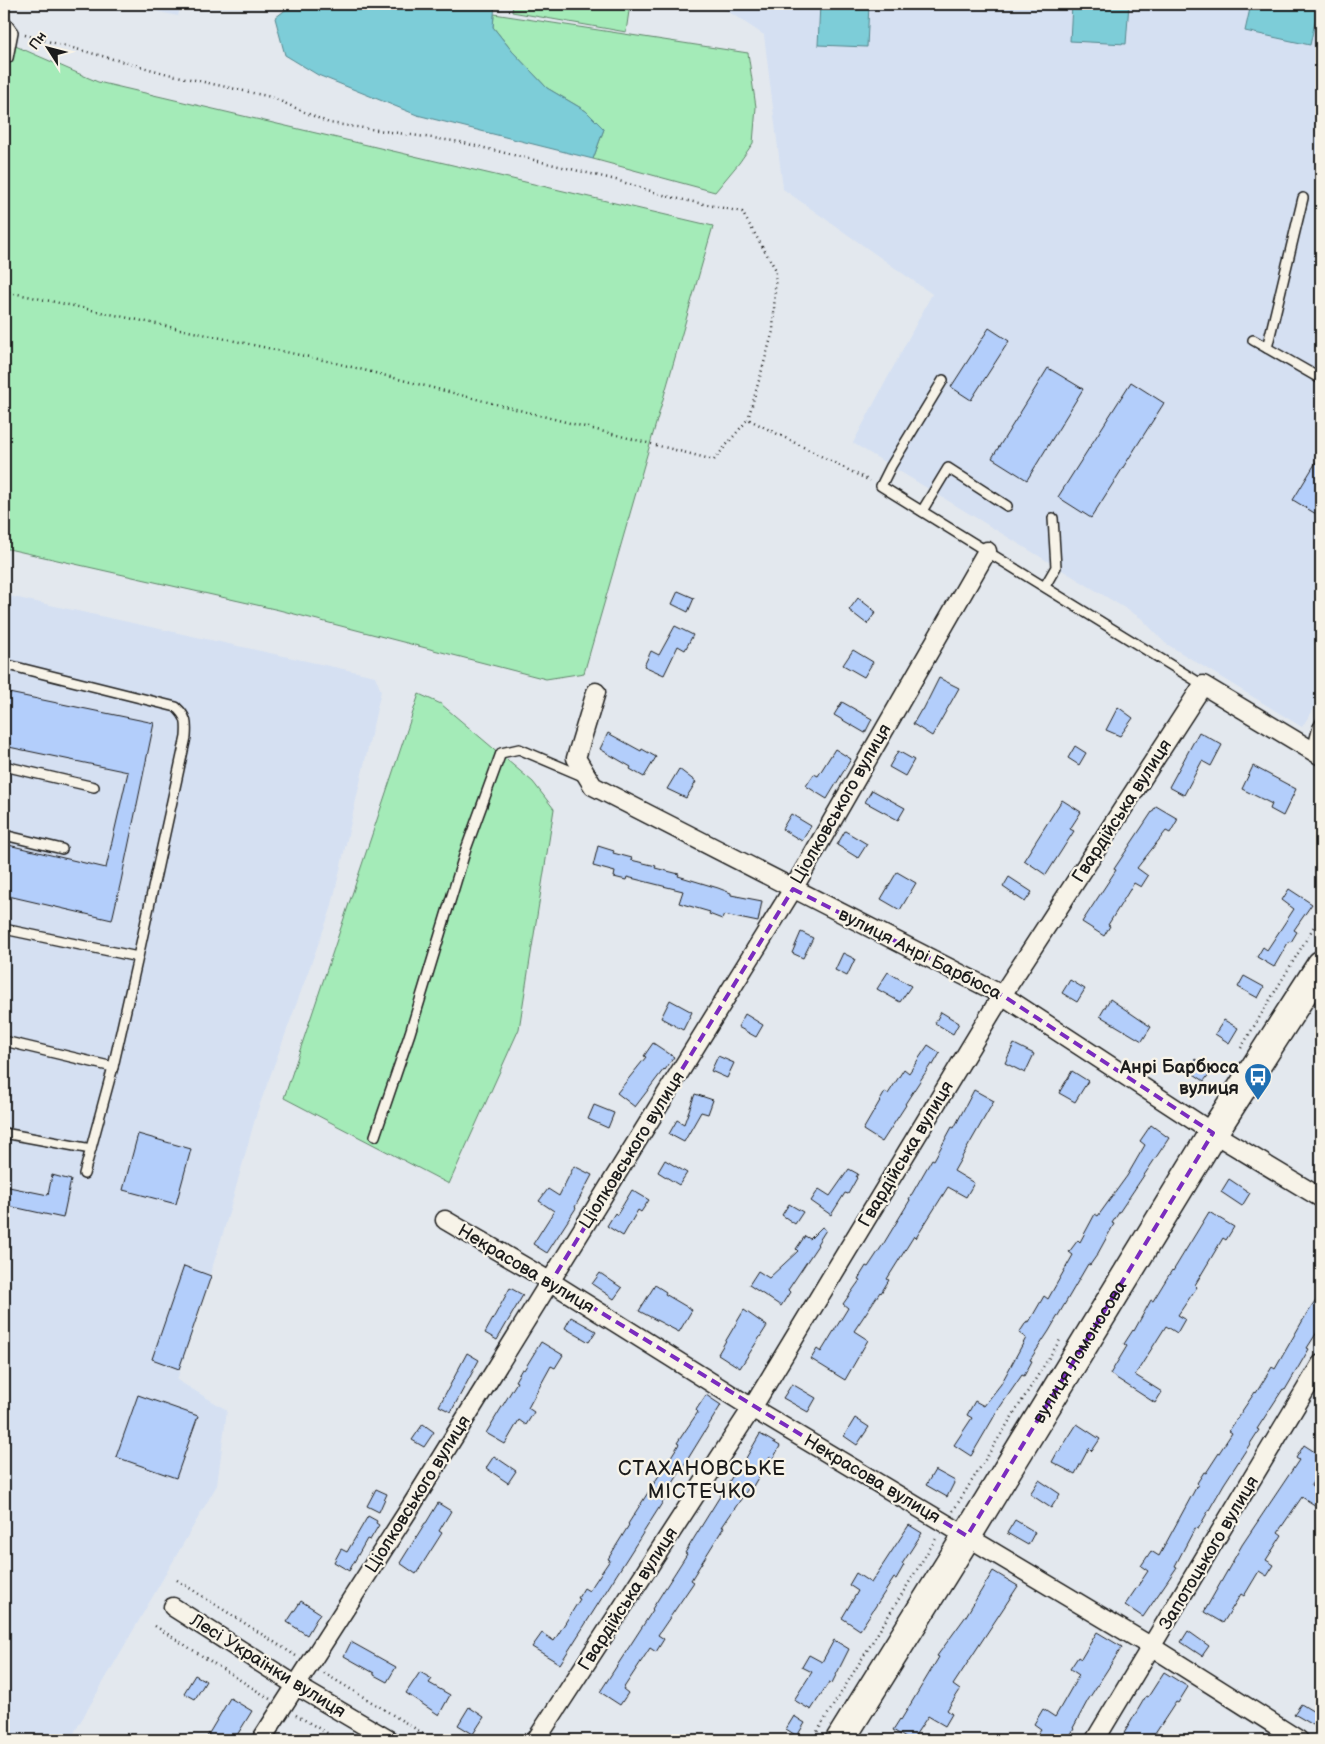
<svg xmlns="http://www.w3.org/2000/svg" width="1325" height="1744" viewBox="0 0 1325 1744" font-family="'Balsamiq Sans',sans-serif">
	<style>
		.built { fill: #d5e0f2 }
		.green { fill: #a4ebb8; stroke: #60846a }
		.water { fill: #7dcdd8; stroke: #56868d }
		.building { fill: #b3cefb; stroke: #1c1c1c }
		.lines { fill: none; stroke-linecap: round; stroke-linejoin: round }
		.service-casing { stroke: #1c1c1c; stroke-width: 12 }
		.minor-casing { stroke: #1c1c1c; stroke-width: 21 }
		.primary-casing { stroke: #1c1c1c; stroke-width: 31 }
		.path { stroke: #1c1c1c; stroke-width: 2.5; stroke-dasharray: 1 4; stroke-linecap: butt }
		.service { stroke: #f7f3e8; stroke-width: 9 }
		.minor { stroke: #f7f3e8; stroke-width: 18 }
		.primary { stroke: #f7f3e8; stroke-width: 28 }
		.marked { fill: none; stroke: #7b2cbf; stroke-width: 4; stroke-dasharray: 10 6; stroke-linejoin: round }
		.labels { text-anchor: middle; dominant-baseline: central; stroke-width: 4.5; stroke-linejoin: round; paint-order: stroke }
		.street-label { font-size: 18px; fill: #1c1c1c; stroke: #f7f3e8 }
		.poi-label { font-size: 18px; font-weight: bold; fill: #1c1c1c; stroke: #f7f3e8; text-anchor: end }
		.quarter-label { font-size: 20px; letter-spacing: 1px; fill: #1c1c1c; stroke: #f7f3e8 }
	</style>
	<rect width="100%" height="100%" fill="#e3e8ee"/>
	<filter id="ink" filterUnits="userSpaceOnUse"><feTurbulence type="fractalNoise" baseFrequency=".02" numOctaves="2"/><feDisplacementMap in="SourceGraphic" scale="10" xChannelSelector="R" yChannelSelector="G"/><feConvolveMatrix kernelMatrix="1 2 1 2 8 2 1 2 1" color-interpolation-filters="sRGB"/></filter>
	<g filter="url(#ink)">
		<g class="built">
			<path d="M124,4H181L178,16Z"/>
			<path d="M720,4H1321V697L1302,727L1165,643L1141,618L853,443L932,294L783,189L764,35L720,6Z"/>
			<path d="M4,595L375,676L381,691L331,909L257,1112L224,1230L177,1380L227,1410L217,1485L70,1740H4Z"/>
		</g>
		<g class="green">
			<path d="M513,4H630L626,32L512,12Z"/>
			<path d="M494,14L748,53L756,107L753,143L739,163L715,192L593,159L604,129L586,111L547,88L512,51L493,27Z"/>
			<path d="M4,41L98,82L713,226L584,673L546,679L279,610L4,548Z"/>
			<path d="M419,694L441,704L533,782L554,809L519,1029L449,1184L284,1098Z"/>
		</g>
		<g class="water">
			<path d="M293,4H495L493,27L512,51L547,88L586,111L604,129L593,159L417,115L318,75L285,55L275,18Z"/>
			<path d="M820,4H869L867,47L818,45Z"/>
			<path d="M1072,4H1129L1126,44L1070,41Z"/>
			<path d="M1251,4H1319L1310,45L1245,31Z"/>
		</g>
		<g class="building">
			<path d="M989,328L1009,341L971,400L951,387Z"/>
			<path d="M1048,368L1083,389L1027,480L992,458Z"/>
			<path d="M1131,382L1164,403L1091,518L1058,497Z"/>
			<path d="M1321,454V517L1293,500Z"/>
			<path d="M678,591L694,598L688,612L672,604Z"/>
			<path d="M858,598L876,612L867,624L849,610Z"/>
			<path d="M675,626L693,635L685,650L678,646L664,675L644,666L651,651L659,655Z"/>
			<path d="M853,650L873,662L864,677L843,665Z"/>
			<path d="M939,678L959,688L932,736L913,724L921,710H923Z"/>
			<path d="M4,692L154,723L121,881L112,920L4,895V844L106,868L128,772L4,746Z"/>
			<path d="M842,702L872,719L865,733L834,715Z"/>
			<path d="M1118,707L1133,718L1120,736L1106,730Z"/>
			<path d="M1199,732L1222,745L1211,766L1202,761L1184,795L1169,787Z"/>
			<path d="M608,733L641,751L642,749L656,757L644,777L630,769L631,767L600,749Z"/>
			<path d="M1075,746L1086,753L1079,765L1068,758Z"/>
			<path d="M835,749L851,759L827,799L806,786L814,774L818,776Z"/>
			<path d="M898,751L914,760L905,776L889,767Z"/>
			<path d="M1253,766L1296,789L1283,816L1270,809L1272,804L1242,789Z"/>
			<path d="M679,769L696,782L686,798L667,789Z"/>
			<path d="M872,790L905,808L898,820L865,802Z"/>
			<path d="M1062,800L1081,812L1070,829L1074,831L1046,875L1024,860Z"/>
			<path d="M1156,806L1178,819L1170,833L1166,831L1137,868L1148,876L1141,887L1134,883L1108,925L1110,926L1104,936L1082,922L1116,870L1114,869Z"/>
			<path d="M791,814L811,826L802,841L782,829Z"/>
			<path d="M845,831L867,844L858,858L837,845Z"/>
			<path d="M598,846L614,851L613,853L632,858L631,860L656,866L655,868L679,874L678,876L718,888L731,893V895L762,901L758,922L724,915L722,919L709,914L710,912L679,903L683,891L627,877L626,880L614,877L615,872L593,866Z"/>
			<path d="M897,872L916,883L900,910L881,899Z"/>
			<path d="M1009,877L1032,892L1025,902L1003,887Z"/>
			<path d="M1289,889L1312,904L1294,930L1297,932L1291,942L1289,941L1274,967L1257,957L1263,947L1267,950L1294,909L1282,900Z"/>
			<path d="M801,932L813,938L803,958L792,953Z"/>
			<path d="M843,953L855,959L847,976L835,970Z"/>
			<path d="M888,972L911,986L900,1002L877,989Z"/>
			<path d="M1244,976L1264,987L1258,998L1238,987Z"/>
			<path d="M1070,980L1085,989L1077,1002L1062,993Z"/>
			<path d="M1110,999L1151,1027L1142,1041L1100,1016Z"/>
			<path d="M670,1000L692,1012L683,1030L661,1018Z"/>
			<path d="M941,1012L959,1023L953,1034L935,1023Z"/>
			<path d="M745,1014L763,1025L756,1037L738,1027Z"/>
			<path d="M1224,1020L1238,1028L1229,1043L1215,1034Z"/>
			<path d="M653,1043L674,1057L665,1070L664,1069L635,1107L617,1093L646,1057L644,1056Z"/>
			<path d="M1014,1044L1034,1054L1025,1073L1005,1063Z"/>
			<path d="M928,1045L940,1053L933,1065L931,1064L905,1104L906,1105L882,1142L863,1130L885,1092L888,1094L904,1069L909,1073Z"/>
			<path d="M718,1056L734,1063L727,1078L711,1071Z"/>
			<path d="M1195,1059L1212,1070L1204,1081L1188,1070Z"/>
			<path d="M1072,1071L1088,1081L1075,1102L1059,1093Z"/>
			<path d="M974,1090L994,1101L954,1171L974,1183L966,1197L948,1187L916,1238L914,1236L887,1279L889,1280L881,1293L880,1292L854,1331L868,1340L845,1380L811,1359L817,1349L821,1352L848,1308L843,1304L860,1280L858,1279L866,1266L868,1267L884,1243L910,1200L909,1199L932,1159L934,1160L952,1127L954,1128Z"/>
			<path d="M695,1094L713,1100L708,1114L701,1112L684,1142L669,1134L677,1120L684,1124Z"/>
			<path d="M594,1105L614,1113L608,1128L588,1119Z"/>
			<path d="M1151,1125L1169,1138L1112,1223L1114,1224L1097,1255L1090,1265L1088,1264L1049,1331L1030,1360L1032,1361L1024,1376L1022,1375L998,1410L971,1456L954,1445L972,1418L967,1415L975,1401L984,1406L1001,1384L1026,1338L1019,1333L1027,1321L1029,1322L1044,1296L1048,1299L1073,1255L1069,1252L1078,1240L1080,1242L1095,1214L1098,1216L1127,1176L1145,1145L1140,1141Z"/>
			<path d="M138,1134L191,1149L176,1204L123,1190Z"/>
			<path d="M665,1160L687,1173L679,1185L658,1172Z"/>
			<path d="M574,1166L592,1175L575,1207L576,1208L547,1253L533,1244L554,1211L539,1201L548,1189L559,1196Z"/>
			<path d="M849,1169L858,1174L856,1177L857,1178L848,1194L845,1193L831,1215L811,1201L819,1189L830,1196Z"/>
			<path d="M52,1175L71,1180L63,1218L4,1205V1186L48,1195Z"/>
			<path d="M1229,1179L1250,1193L1242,1206L1221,1192Z"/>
			<path d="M632,1190L649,1200L641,1212L638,1210L623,1236L607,1226L615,1213L617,1215Z"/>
			<path d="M789,1204L803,1212L795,1224L782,1215Z"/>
			<path d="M1209,1212L1234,1227L1226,1240L1223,1238L1195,1285L1197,1287L1178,1315L1185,1319L1177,1333L1166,1326L1135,1375L1162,1392L1155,1403L1110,1374L1127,1346L1124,1344L1133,1330L1134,1331L1151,1300L1153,1301L1172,1270L1173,1271Z"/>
			<path d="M822,1227L826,1230L817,1244L818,1245L788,1290L790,1292L781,1306L749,1285L758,1271L769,1278L798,1251L796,1249L805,1236L810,1239Z"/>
			<path d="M184,1266L211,1276L179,1369L152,1359Z"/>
			<path d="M600,1273L622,1288L614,1299L592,1284Z"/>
			<path d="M655,1285L666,1292L665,1294L692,1310L679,1332L639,1311Z"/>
			<path d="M510,1288L523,1295L497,1340L485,1333Z"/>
			<path d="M1321,1293V1326L1307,1348L1309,1349L1285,1390L1283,1389L1257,1429L1259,1430L1224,1484L1198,1529L1195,1528L1175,1566L1177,1567L1143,1617L1125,1605L1148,1571L1141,1566L1151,1551L1159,1556L1198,1484L1197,1483L1204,1472L1206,1473L1232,1433L1229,1431L1238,1417L1255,1392L1256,1393L1272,1367L1275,1369L1303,1320Z"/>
			<path d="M744,1310L767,1326L740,1368L718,1354Z"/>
			<path d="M571,1317L596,1331L589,1342L565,1328Z"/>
			<path d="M541,1342L563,1355L555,1368L551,1366L528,1408L534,1412L526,1425L519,1420L505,1444L486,1433L517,1382L515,1381L522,1369L524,1370Z"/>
			<path d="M467,1353L479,1360L451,1412L439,1406Z"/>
			<path d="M792,1384L816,1398L808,1412L783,1398Z"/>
			<path d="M138,1395L198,1416L176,1478L116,1457Z"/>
			<path d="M706,1395L721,1405L670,1488L671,1489L560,1664L532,1647L542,1633L554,1641L580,1599L578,1598L584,1588L589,1591L610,1560L608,1559L629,1525L628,1524L679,1444L677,1443L698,1412L696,1410Z"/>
			<path d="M855,1418L869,1427L857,1445L844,1436Z"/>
			<path d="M423,1424L434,1432L424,1447L412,1440Z"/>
			<path d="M1077,1424L1100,1439L1092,1451L1089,1448L1075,1474L1052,1462L1058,1451L1059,1452Z"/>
			<path d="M760,1434L780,1446L773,1459L770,1457L752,1488L750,1486L722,1527H724L691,1580L694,1582L658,1635L664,1639L656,1652L650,1648L623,1689L628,1693L620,1705L600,1692L653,1610L652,1609L687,1554L685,1553L691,1543L740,1464L742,1465Z"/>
			<path d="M1304,1445L1321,1456V1469L1311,1485L1321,1492V1509L1302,1497L1278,1532L1282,1535L1266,1560L1274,1565L1267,1576L1259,1571L1244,1596L1241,1594L1223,1623L1204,1612L1242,1545L1299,1460L1296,1458Z"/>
			<path d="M494,1456L516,1471L508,1483L486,1468Z"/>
			<path d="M935,1470L955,1481L947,1497L926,1485Z"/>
			<path d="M1039,1480L1060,1494L1051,1508L1030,1494Z"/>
			<path d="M376,1489L387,1494L379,1512L367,1506Z"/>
			<path d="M438,1503L451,1511L439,1531L442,1533L416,1574L400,1563L425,1523H426Z"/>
			<path d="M368,1516L377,1521L376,1523L379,1525L370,1540L367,1539L349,1571L334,1562L341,1549L347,1552Z"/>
			<path d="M1015,1520L1035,1532L1028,1545L1007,1533Z"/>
			<path d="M909,1525L922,1533L902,1564L904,1565L896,1579L894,1578L860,1630L842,1618L858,1591L849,1585L856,1573L871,1583Z"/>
			<path d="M993,1571L1018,1586L953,1685L960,1690L947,1710L952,1714L945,1726L928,1716L912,1740H909L893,1730L900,1719L901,1720L939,1657L937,1656L966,1616Z"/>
			<path d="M301,1601L320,1613L307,1635L287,1622Z"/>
			<path d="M1188,1631L1209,1646L1202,1656L1181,1642Z"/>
			<path d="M1097,1632L1122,1647L1088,1700L1073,1728L1074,1729L1067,1740H1033L1041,1729L1034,1724L1043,1709L1055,1717L1079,1675L1070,1669L1078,1657L1081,1659Z"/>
			<path d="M834,1640L849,1649L832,1683L829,1682L811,1710L794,1700L812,1672L802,1667L809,1655L822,1662Z"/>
			<path d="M351,1642L396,1667L387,1682L374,1675V1673L344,1656Z"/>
			<path d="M420,1672L432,1679L429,1683L450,1695L439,1715L406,1693Z"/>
			<path d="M1164,1672L1188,1687L1178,1703L1176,1702L1151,1740H1120L1146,1696L1148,1697Z"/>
			<path d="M195,1675L206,1681L195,1699L184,1693Z"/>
			<path d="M230,1698L252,1711L234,1740H205Z"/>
			<path d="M1301,1704L1321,1716L1315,1726L1294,1714Z"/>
			<path d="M469,1707L484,1717L473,1734L458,1725Z"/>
			<path d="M794,1716L805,1723L797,1736L786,1729Z"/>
		</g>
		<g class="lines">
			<defs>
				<g id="service">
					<path d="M4,20L13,32L8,58"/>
					<path d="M1253,340L1321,379"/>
					<path d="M1267,348L1303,198"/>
					<path d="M943,380L891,466L881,486L1203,685"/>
					<path d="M922,511L948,468L1007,506"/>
					<path d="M1045,586L1056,567L1053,518"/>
					<path d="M4,664L176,707C187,717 187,723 186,737L138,957"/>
					<path d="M1312,750L1318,727L1321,722"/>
					<path d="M4,766L94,787"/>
					<path d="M4,835L62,849"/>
					<path d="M4,929L138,957L113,1067L84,1174"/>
					<path d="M4,1041L113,1067"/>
					<path d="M4,1133L91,1149"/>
					<path d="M375,1136L410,1033L466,849L501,753L519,749L585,777"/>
				</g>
				<g id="minor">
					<path d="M596,692L576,758L593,786L1002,995L1213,1133L1321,1198"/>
					<path d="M445,1220L551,1282L752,1408L1152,1647L1299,1740"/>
					<path d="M173,1607L297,1686L389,1740"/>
					<path d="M261,1740L408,1511L793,889L987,551"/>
					<path d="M536,1740L752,1408L1002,995L1203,685L1321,756"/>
					<path d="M1095,1740L1321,1364"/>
				</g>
				<g id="primary">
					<path id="s1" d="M840,1740L967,1536L1213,1133L1321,965"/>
				</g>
			</defs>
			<use href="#service" class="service-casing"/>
			<use href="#minor" class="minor-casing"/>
			<use href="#primary" class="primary-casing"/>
			<g class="path">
				<path d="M25,35L168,74L271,97L329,123L460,142L616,180L670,197L742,212L776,270L773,331L748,419"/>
				<path d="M4,291L332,362L714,460L748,419L870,481"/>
				<path d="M1241,1048L1321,915"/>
				<path d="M953,1511L1060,1340"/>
				<path d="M177,1580L296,1656"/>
				<path d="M155,1626L270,1699"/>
				<path d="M324,1673L434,1740"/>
				<path d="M296,1715L339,1740"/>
				<path d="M812,1740L937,1537"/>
			</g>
			<use href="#service" class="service"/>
			<use href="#minor" class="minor"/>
			<use href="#primary" class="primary"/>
		</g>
	</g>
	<path class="marked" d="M793,889L1002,995L1213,1133L967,1536L551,1282Z"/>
	<defs>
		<symbol id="bus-pin" viewBox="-11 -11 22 30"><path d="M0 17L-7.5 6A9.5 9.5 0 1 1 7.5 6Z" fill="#1f6fb2" stroke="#f7f3e8"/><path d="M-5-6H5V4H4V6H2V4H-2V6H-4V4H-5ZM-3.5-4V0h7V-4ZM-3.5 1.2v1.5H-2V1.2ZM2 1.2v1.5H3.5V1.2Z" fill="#fff"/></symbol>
	</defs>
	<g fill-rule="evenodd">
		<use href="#bus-pin" x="1242" y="1061" width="32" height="43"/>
	</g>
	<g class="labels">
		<g class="street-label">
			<text transform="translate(841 804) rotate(-60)">Ціолковського вулиця</text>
			<text transform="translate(1122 811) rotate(-57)">Гвардійська вулиця</text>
			<text transform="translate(920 954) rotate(27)">вулиця Анрі Барбюса</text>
			<text transform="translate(632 1150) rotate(-58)">Ціолковського вулиця</text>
			<text transform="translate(906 1154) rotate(-59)">Гвардійська вулиця</text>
			<text transform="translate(526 1269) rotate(31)">Некрасова вулиця</text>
			<text stroke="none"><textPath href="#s1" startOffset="456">вулиця Ломоносова</textPath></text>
			<text transform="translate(872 1479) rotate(31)">Некрасова вулиця</text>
			<text transform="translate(418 1494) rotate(-58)">Ціолковського вулиця</text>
			<text transform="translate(1209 1553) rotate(-59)">Запотоцького вулиця</text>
			<text transform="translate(628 1599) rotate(-57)">Гвардійська вулиця</text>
			<text transform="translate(268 1666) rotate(32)">Лесі Українки вулиця</text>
		</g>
		<g class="poi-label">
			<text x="1239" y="1067">Анрі Барбюса<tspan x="1239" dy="21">вулиця</tspan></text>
		</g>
		<g class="quarter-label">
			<text x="702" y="1469">СТАХАНОВСЬКЕ<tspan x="702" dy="23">МІСТЕЧКО</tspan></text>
		</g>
	</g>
	<rect width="1325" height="1744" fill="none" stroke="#f7f3e8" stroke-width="20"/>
	<rect x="10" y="10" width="1305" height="1724" fill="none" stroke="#1c1c1c" stroke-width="2" filter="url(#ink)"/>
	<g transform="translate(48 48) rotate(306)" stroke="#f7f3e8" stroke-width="4" paint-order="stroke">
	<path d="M0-4L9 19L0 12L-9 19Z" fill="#1c1c1c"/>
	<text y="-8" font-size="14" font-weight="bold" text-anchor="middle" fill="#1c1c1c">Пн</text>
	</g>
</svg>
